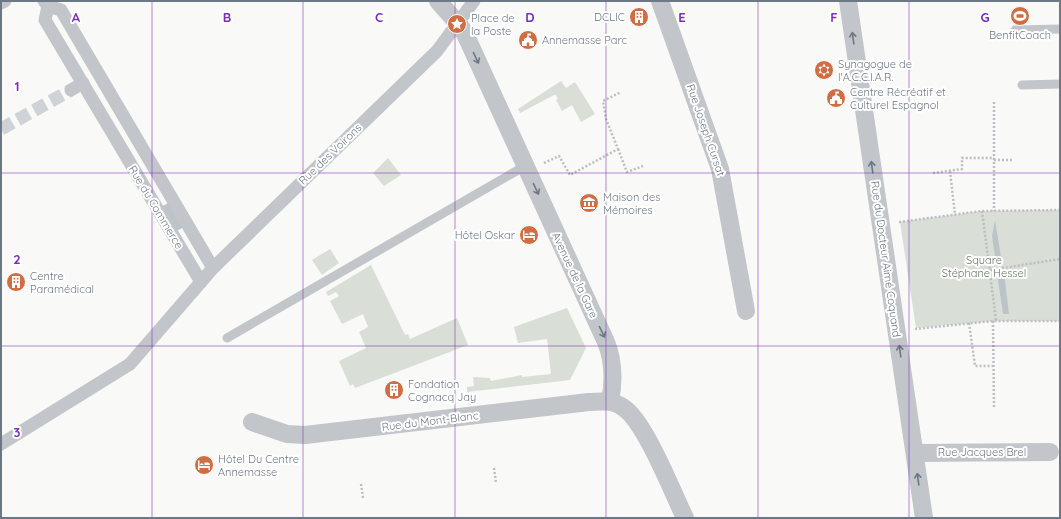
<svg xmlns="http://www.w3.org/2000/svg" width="1061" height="519" viewBox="0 0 1061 519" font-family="Quicksand,sans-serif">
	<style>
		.green { fill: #d9ded7 }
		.water { fill: #bcc4c9 }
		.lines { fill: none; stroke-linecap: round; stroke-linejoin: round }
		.pedestrian-tunnel { stroke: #cfd2d6; stroke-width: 13; stroke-dasharray: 13 6; stroke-linecap: butt }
		.path { stroke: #bcbec1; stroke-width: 2.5; stroke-dasharray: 2 2; stroke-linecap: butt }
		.service { stroke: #c2c5c9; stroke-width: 9 }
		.pedestrian { stroke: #c2c5c9; stroke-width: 13 }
		.minor { stroke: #c2c5c9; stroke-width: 18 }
		.oneway { stroke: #6c7885 }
		.grid { fill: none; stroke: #7b2cbf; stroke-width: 1; stroke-opacity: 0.55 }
		.labels { text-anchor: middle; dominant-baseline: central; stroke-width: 4; stroke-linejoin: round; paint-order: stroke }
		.poi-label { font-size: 11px; fill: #6c7885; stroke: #fff; text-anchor: start }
		.street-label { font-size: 11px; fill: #6c7885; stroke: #fff }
		.park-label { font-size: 11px; fill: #677866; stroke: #fff }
		.grid-label { font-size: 13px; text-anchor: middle; font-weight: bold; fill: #7b2cbf; stroke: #fff; stroke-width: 4; stroke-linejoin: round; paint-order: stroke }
	</style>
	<rect width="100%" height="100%" fill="#f9f9f8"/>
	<g class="green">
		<path d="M561,81L566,88L575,82L595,114L581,122L572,105L562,111L556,100L558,99L556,95H554L520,113L518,109Z"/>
		<path d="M388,158L401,175L384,186L373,173Z"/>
		<path d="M1060,210V321H993L916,328L900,222L982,211Z"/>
		<path d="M330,249L339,263L322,275L312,260Z"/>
		<path d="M371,265L405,335L408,334L410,339L457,318L468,345L355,388L353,384L350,386L339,361L366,348L359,332L368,327L363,314L342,324L330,301L339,296L336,292L328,296L326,292Z"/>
		<path d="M567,308L586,348L570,380L467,392V387L474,386L473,377L490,378L491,381L522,375V377L551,374L547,339L518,343L514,327Z"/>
	</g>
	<g class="water">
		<path d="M170,202L184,227L175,232L161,207Z"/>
		<path d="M995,220L1002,263L996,264L992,236Z"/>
		<path d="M1004,273L1009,314H1003L997,274Z"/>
	</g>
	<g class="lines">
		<path class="pedestrian-tunnel" d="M1,129L71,90"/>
		<g class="path">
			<path d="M994,102V211"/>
			<path d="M618,149L627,172L643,166"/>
			<path d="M994,160H1012"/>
			<path d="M544,163L559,156L570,175L618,149L606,119L603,101L621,92"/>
			<path d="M950,171L955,215"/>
			<path d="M933,173L962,169V158H994"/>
			<path d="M982,211L996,320"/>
			<path d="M899,222L982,211L1060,210"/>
			<path d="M990,270L1060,259"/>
			<path d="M993,321L994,408"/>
			<path d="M969,323L975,366H993"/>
			<path d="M915,329L993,321H1060"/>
			<path d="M494,468L496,483"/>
			<path d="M361,484L363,498"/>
		</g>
		<g class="service">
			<path d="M1015,30L1060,29"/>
			<path d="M1022,85L1060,84"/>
			<path d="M227,338L525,166"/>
		</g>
		<g class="pedestrian">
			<path d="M44,1L48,6L61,10L213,268"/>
			<path d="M1,3L5,1"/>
			<path d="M48,6L45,20L201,282"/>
			<path d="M71,90L83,83"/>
			<path d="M1,444L130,364L213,268L437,51L474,1"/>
		</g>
		<g class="minor">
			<path d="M438,1L461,27L467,38L606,342C614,362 614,381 610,401"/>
			<path d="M660,1L720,169L746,311"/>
			<path d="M848,1L924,518"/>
			<path d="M252,422L287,434L305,435L589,402C602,401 613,400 624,408C645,422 673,493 685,518"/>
			<path d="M915,453L1050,452"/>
		</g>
	</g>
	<defs><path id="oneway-shaft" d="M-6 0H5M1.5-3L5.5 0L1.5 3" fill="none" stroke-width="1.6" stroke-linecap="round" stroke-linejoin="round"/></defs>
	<g class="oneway">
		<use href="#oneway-shaft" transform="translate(853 38) rotate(-98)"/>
		<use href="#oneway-shaft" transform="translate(476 58) rotate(65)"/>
		<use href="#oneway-shaft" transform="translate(872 167) rotate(-98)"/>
		<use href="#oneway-shaft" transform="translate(536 189) rotate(65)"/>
		<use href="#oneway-shaft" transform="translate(602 332) rotate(65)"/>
		<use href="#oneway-shaft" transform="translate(900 351) rotate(-98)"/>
		<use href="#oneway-shaft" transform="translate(918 479) rotate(-98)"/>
	</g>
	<path class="grid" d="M152,1V518M303,1V518M455,1V518M606,1V518M758,1V518M909,1V518M1,173H1060M1,346H1060"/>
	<defs>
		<symbol id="stadium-disc" viewBox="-11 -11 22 22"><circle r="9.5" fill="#cf6e42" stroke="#fff"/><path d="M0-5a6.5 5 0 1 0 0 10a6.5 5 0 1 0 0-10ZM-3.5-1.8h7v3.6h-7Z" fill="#fff"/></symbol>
		<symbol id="building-disc" viewBox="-11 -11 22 22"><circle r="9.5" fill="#cf6e42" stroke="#fff"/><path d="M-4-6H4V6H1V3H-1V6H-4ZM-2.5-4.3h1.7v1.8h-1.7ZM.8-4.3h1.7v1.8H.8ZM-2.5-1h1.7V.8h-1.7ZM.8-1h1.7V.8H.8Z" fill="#fff"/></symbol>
		<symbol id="sight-disc" viewBox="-11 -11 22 22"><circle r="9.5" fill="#cf6e42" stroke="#fff"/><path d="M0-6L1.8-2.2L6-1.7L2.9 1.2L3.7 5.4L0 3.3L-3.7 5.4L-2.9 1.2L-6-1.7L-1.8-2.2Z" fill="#fff"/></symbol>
		<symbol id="civic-disc" viewBox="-11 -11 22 22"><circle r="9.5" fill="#cf6e42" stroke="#fff"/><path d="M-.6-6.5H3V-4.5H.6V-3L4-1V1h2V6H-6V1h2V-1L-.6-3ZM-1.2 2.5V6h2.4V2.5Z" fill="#fff"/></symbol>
		<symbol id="synagogue-disc" viewBox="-11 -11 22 22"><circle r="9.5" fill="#cf6e42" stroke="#fff"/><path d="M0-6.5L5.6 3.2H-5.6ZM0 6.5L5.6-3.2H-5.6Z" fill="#fff"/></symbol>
		<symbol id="museum-disc" viewBox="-11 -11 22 22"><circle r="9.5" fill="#cf6e42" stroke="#fff"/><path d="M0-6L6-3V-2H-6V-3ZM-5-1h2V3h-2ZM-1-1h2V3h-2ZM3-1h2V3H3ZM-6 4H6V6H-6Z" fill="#fff"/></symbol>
		<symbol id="hotel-disc" viewBox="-11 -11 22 22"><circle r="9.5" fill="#cf6e42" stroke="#fff"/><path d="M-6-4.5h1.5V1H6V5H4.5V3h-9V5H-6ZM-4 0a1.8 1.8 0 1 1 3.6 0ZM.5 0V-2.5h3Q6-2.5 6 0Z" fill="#fff"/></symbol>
	</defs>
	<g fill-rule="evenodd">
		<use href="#stadium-disc" x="1009" y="5" width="22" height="22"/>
		<use href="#building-disc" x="628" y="6" width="22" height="22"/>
		<use href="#sight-disc" x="446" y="13" width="22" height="22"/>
		<use href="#civic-disc" x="517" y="29" width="22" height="22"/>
		<use href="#synagogue-disc" x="813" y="59" width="22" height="22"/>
		<use href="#civic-disc" x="825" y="87" width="22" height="22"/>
		<use href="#museum-disc" x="578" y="192" width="22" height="22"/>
		<use href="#hotel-disc" x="518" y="224" width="22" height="22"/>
		<use href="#building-disc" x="5" y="271" width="22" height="22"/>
		<use href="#building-disc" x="383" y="379" width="22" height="22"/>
		<use href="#hotel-disc" x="193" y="454" width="22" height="22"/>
	</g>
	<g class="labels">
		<g class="poi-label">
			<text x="625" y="17" text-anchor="end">DCLIC</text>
			<text x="471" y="18">Place de<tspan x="471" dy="13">la Poste</tspan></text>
			<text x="1020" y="35" text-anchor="middle">BenfitCoach</text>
			<text x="542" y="40">Annemasse Parc</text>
			<text x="838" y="64">Synagogue de<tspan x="838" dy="13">l'A.C.C.I.A.R.</tspan></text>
			<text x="850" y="92">Centre Récréatif et<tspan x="850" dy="13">Culturel Espagnol</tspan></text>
			<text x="603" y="197">Maison des<tspan x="603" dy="13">Mémoires</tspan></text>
			<text x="515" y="235" text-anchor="end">Hôtel Oskar</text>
			<text x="30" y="276">Centre<tspan x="30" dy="13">Paramédical</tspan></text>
			<text x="408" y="384">Fondation<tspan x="408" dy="13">Cognacq Jay</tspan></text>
			<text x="218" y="459">Hôtel Du Centre<tspan x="218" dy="13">Annemasse</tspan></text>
		</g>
		<g class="street-label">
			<text transform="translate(706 130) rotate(71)">Rue Joseph Cursat</text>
			<text transform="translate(330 154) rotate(-44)">Rue des Voirons</text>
			<text transform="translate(156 207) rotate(59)">Rue du Commerce</text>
			<text transform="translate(886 259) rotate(82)">Rue du Docteur Aimé Coquand</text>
			<text transform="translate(575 275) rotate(65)">Avenue de la Gare</text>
			<text transform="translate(430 421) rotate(-7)">Rue du Mont-Blanc</text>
			<text x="982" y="452">Rue Jacques Brel</text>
		</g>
		<g class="park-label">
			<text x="984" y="260">Square<tspan x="984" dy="13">Stéphane Hessel</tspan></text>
		</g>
	</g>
	<g class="grid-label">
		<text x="76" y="22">A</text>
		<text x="227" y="22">B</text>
		<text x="379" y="22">C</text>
		<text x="530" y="22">D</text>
		<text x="682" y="22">E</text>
		<text x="834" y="22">F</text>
		<text x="985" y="22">G</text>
		<text x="17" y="91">1</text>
		<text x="17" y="264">2</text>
		<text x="17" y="437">3</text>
	</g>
	<rect width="1061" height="519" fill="none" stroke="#6c7885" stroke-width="4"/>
</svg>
